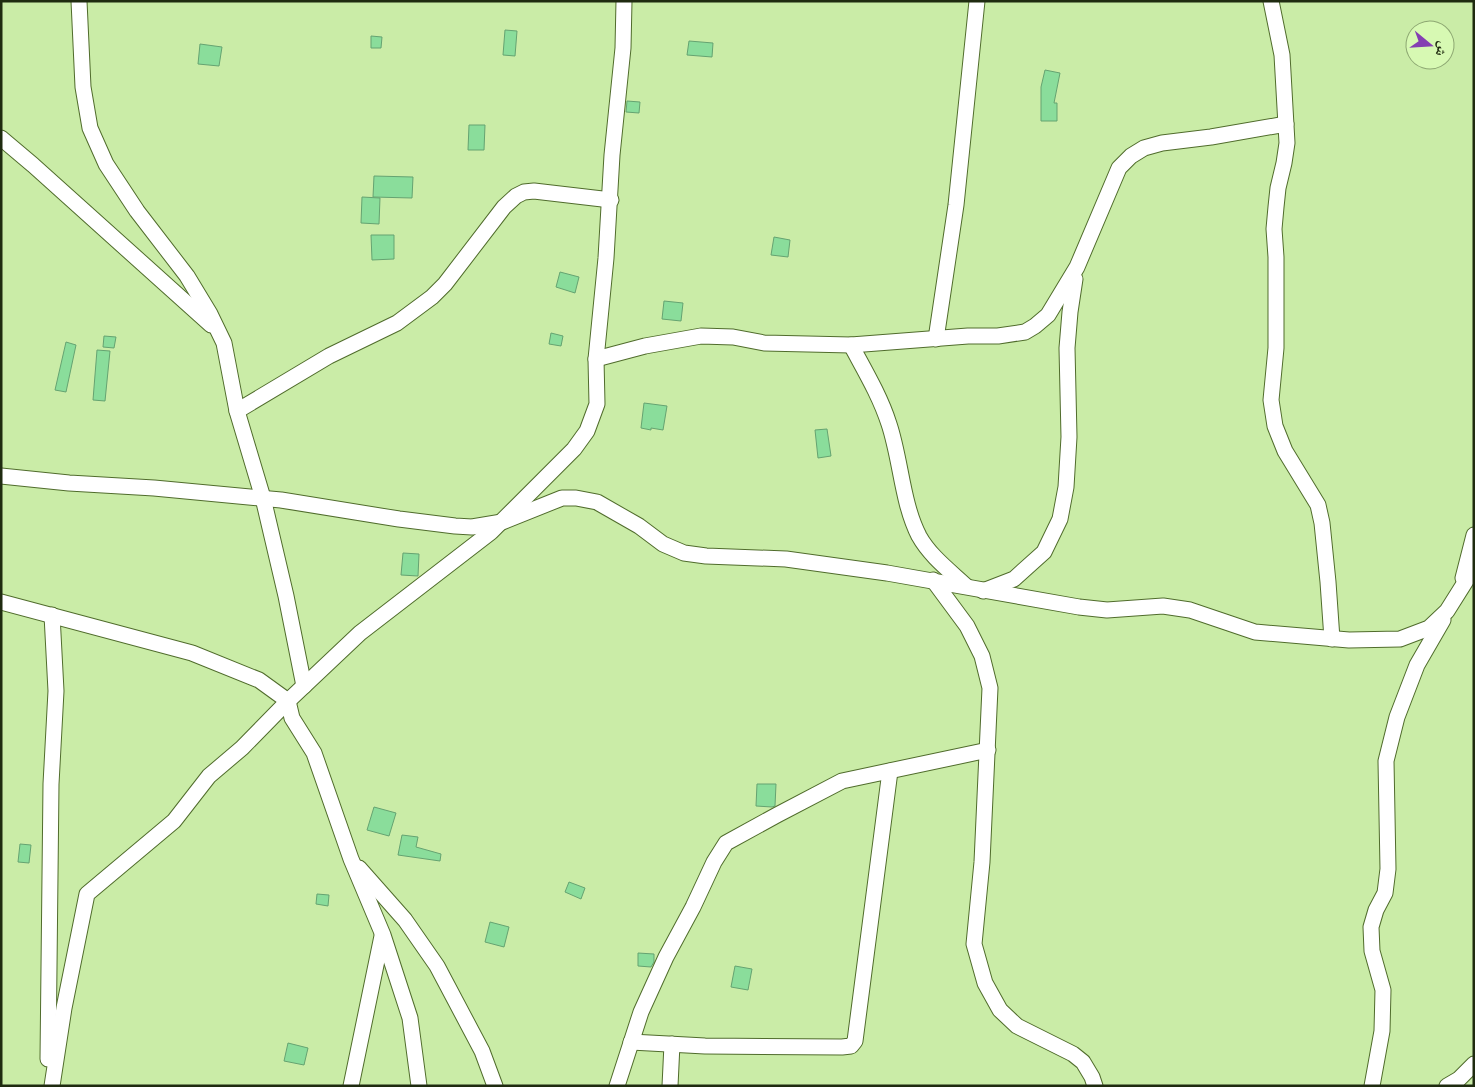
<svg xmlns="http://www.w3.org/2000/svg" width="1475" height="1087" viewBox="0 0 1475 1087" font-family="Overpass,'Noto Naskh Arabic',sans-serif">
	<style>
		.building { fill: #8add9b; stroke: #65a371 }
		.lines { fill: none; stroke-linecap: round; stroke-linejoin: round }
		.minor-casing { stroke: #506c2c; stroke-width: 17 }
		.minor { stroke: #fff; stroke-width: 15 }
	</style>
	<rect width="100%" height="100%" fill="#caeca7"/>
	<g class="building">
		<path d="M505,30L517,31L515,56L503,55Z"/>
		<path d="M371,36L382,37L381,48H371Z"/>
		<path d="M689,41L713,43L712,57L687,55Z"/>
		<path d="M200,44L222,47L219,66L198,64Z"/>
		<path d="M1045,70L1060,73L1054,103H1057V121H1041V87Z"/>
		<path d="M627,101L640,102L639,113L626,112Z"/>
		<path d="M469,125H485L484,150H468Z"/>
		<path d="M374,176L413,177L412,198L373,197Z"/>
		<path d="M362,197L380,198L379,224L361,223Z"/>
		<path d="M371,235H394V259L372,260Z"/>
		<path d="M774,237L790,240L788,257L771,255Z"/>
		<path d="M560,272L579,277L575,293L556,287Z"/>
		<path d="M664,301L683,303L681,321L662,319Z"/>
		<path d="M551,333L563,336L561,346L549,344Z"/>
		<path d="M104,336L116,337L114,348L103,347Z"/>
		<path d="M66,342L76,345L66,392L55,390Z"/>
		<path d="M97,350L110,351L105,401L93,400Z"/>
		<path d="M644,403L667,406L663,430L651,428V430L641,428Z"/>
		<path d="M827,429L831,456L818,458L815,430Z"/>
		<path d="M403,553L419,554L418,576L401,575Z"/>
		<path d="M757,784H776L775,806L772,807L756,806Z"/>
		<path d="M374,807L396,813L389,836L367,830Z"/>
		<path d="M402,835L418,837L416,847L441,854L440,861L398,855Z"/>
		<path d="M20,844L31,845L29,863L18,862Z"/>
		<path d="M569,882L585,888L581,899L565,892Z"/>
		<path d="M317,894L329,895L328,906L316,904Z"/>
		<path d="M490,922L509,927L504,947L485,942Z"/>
		<path d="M638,953L654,954V962L651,967L638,966Z"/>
		<path d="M735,966L752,969L748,990L731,987Z"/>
		<path d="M288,1043L308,1048L304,1065L284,1061Z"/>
	</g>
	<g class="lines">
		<defs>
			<g id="minor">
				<path d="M79,1L83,87L90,128L106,164L137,211L187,276L210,314L224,343L237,411L263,498L286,596L304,686"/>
				<path d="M1271,1L1282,55L1287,143L1284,163L1278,188L1276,207L1274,229L1276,257V348L1271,400L1275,426L1285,451L1318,505L1322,523L1328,582L1332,639"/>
				<path d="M1,138L33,165L211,325"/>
				<path d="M936,339L956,205L977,1"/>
				<path d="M851,345C865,371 880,396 889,424C901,460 902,503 919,536C930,556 950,571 966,586"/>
				<path d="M596,359L645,346L701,336L733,337L764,343L851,345L968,336H998L1025,332L1035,326L1048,315L1077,267L1119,168L1131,156L1144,148L1162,143L1211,137L1286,124"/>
				<path d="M237,411L329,356L397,323L432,297L445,284L504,207L516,196L524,192L534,191L611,200"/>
				<path d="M1,476L69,483L154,488L281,500L399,519L455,526L472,527L502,522L562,498H576L597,502L639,526L663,544L684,553L706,556L786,559L887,573L1079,607L1107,610L1163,606L1190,610L1255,632L1349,640L1400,639L1429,628L1447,611L1474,568"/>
				<path d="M1463,578L1474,535"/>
				<path d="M933,580L967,626L982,656L990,688L982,862L974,944L985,983L1000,1010L1017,1026L1073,1054L1083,1062L1092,1077L1095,1086"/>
				<path d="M983,591L1014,579L1044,552L1060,519L1066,487L1069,437L1067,348L1070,312L1075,279"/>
				<path d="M1,602L192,653L259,680L288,701L292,718L314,753L351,859L383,935L410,1018L419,1086"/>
				<path d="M359,868L405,920L437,966L482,1051L495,1086"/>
				<path d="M631,1042L705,1046L842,1047L851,1046L855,1041L890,771"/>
				<path d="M48,1059L51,784L56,691L52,615"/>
				<path d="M52,1086L64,1008L87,894L174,821L209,776L242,748L288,701L360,633L491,532L574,449L587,431L597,404L596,359L606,258L612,155L623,48L624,1"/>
				<path d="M351,1086L382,936"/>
				<path d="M617,1086L641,1012L666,957L693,907L714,862L726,843L777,815L842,781L988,750"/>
				<path d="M670,1086L672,1044"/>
				<path d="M1372,1086L1382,1031L1383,990L1372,951L1371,927L1376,910L1385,893L1388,869L1386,761L1397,717L1417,665L1443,620"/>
				<path d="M1447,1086L1459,1079L1474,1064"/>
			</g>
		</defs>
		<use href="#minor" class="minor-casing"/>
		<use href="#minor" class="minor"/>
	</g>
	<rect width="1475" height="1087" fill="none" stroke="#1f2b10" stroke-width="5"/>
	<g transform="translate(1430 45) rotate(108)"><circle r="24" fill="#d7f9b3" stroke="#8da772"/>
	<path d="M0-4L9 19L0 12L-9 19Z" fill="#843fb2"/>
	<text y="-8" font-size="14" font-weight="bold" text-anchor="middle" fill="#1f2b10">ش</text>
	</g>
</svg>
